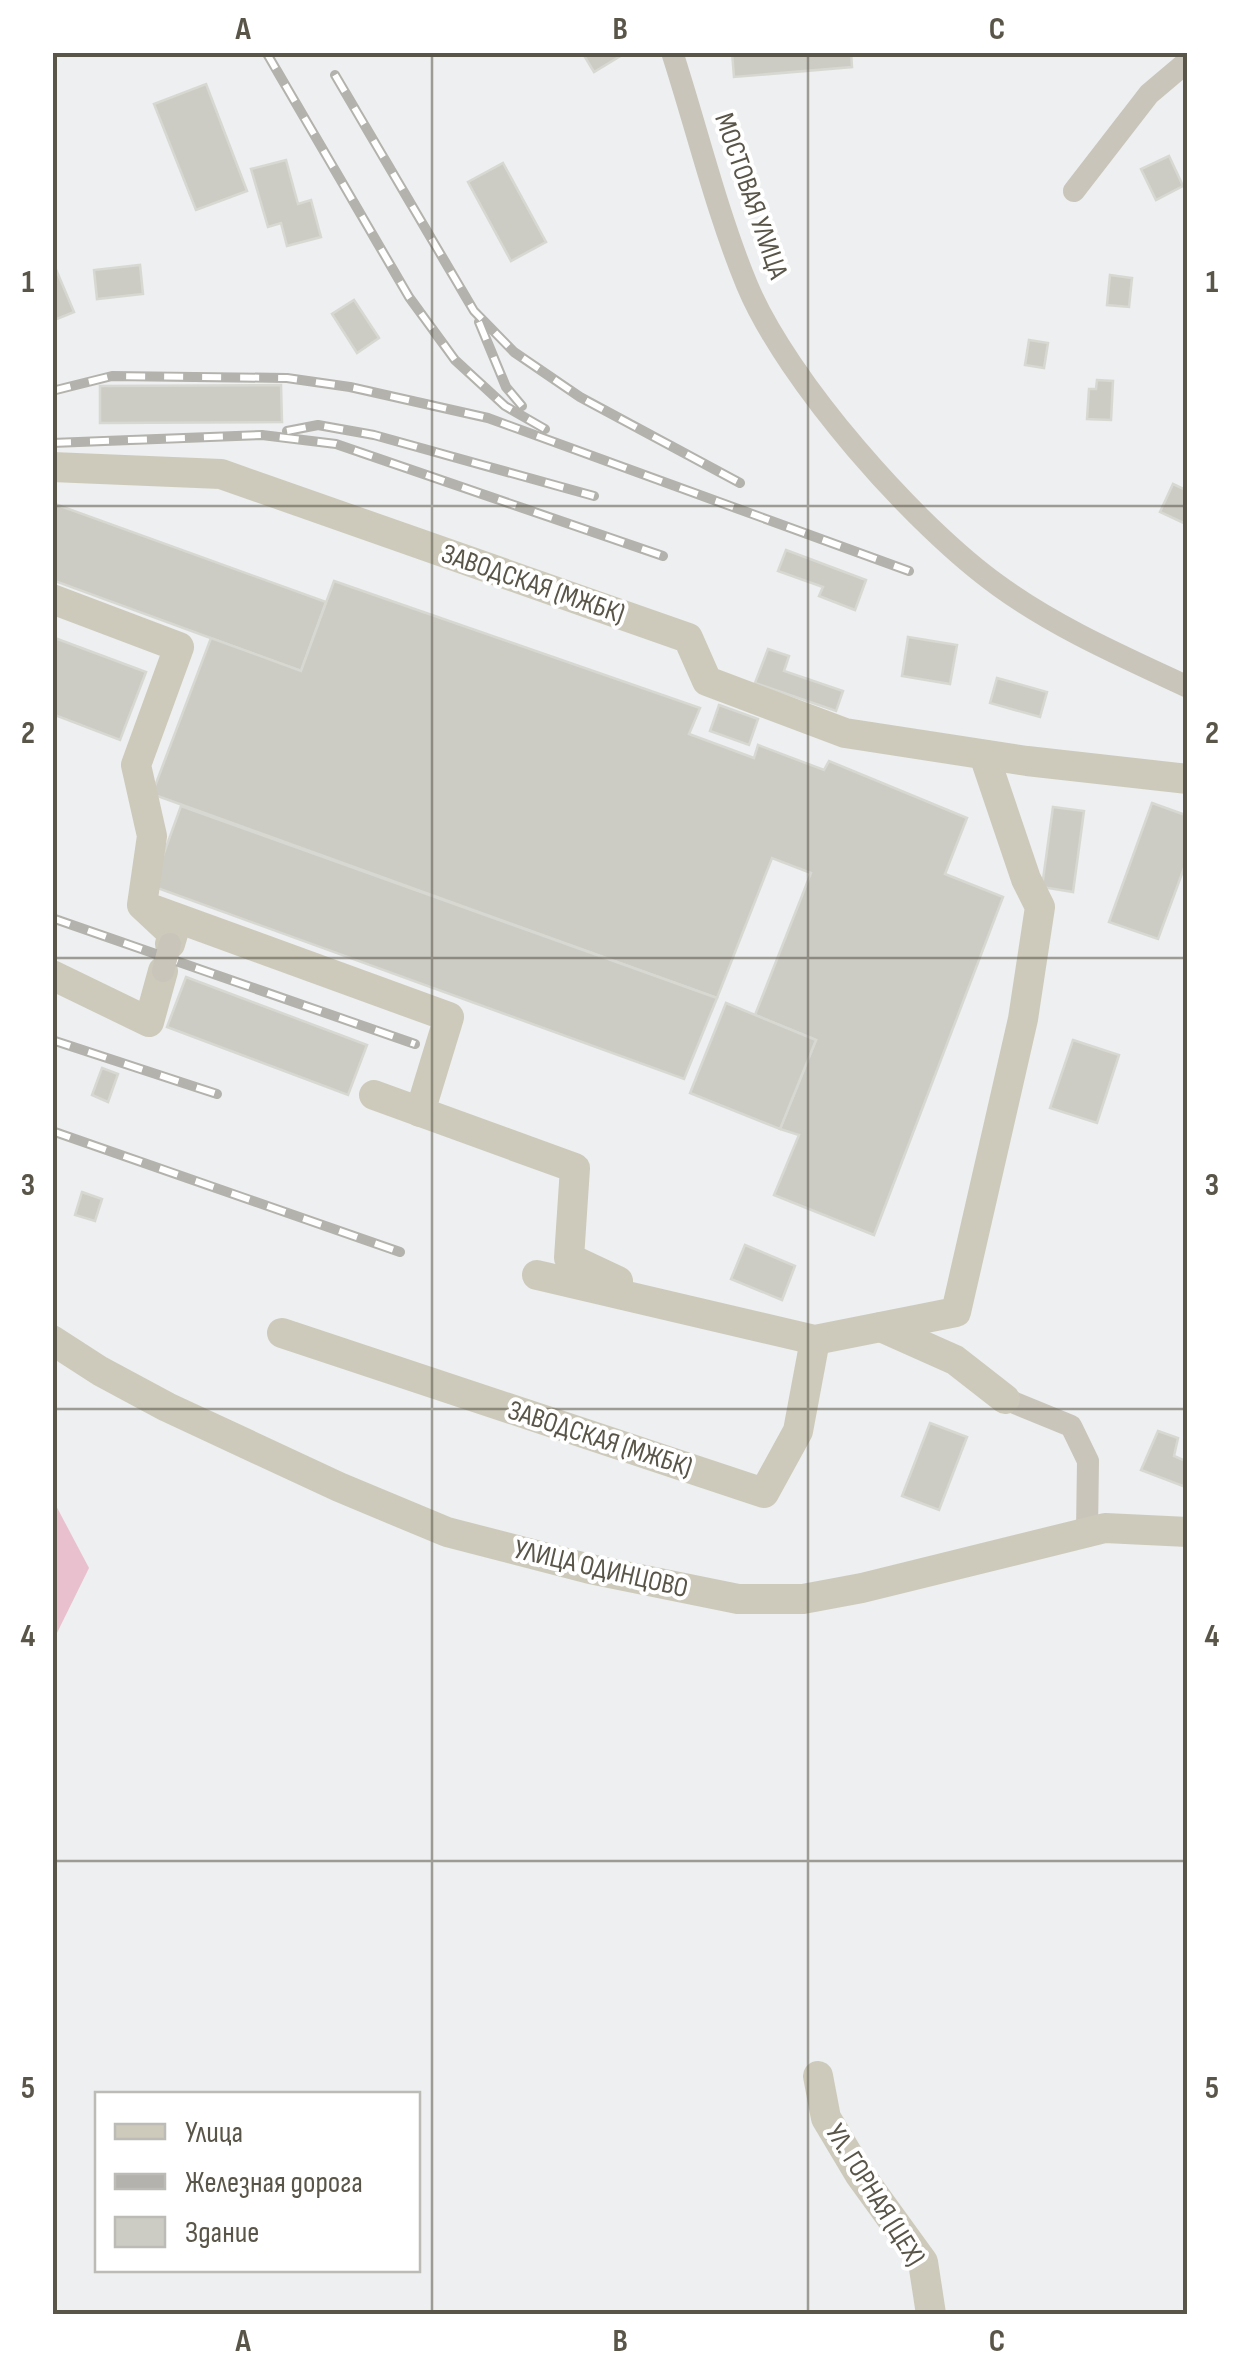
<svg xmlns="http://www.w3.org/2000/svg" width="1240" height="2367" viewBox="0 0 1240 2367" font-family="'Sofia Sans Condensed',sans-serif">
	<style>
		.green { fill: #e9c0cd }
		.building { fill: #ccccc5; stroke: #d8d8d2; stroke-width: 2.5 }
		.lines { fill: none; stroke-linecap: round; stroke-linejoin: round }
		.street { stroke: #c9c5ba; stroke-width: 22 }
		.secondary { stroke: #cdcabb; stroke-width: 30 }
		.rail-casing { stroke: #b3b2ac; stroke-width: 10 }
		.rail { stroke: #fff; stroke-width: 6; stroke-dasharray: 19; stroke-linecap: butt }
		.street-bridge { stroke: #c9c5ba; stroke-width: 22 }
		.grid { fill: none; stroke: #595548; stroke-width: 2.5; stroke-opacity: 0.55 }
		.labels { text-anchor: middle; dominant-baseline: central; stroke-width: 8; stroke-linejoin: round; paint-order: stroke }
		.street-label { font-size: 28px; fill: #595548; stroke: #fff }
		.neatline { fill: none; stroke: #595548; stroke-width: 4 }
		.grid-label { font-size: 32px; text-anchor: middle; font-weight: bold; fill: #595548 }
	</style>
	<rect width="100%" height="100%" fill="#edeff0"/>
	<path class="green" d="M53,1500L89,1568L53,1641H52Z"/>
	<g class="building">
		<path d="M582,52H627L594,72Z"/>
		<path d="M732,52H851L852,67L734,77Z"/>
		<path d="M206,84L247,191L196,210L154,104Z"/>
		<path d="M1169,156L1183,186L1156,200L1141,169Z"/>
		<path d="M286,160L298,204L311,200L321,237L287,246L281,223L268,227L251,169Z"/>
		<path d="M503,163L546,242L511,261L468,182Z"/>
		<path d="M52,260L74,312L52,321Z"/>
		<path d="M140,265L143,294L97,299L94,270Z"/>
		<path d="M1110,275L1132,278L1129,307L1107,305Z"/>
		<path d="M354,300L379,338L357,353L332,314Z"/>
		<path d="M1029,340L1048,343L1044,368L1025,365Z"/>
		<path d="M1097,380L1113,381L1111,420L1087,419L1089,389H1096Z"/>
		<path d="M281,385L282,422L100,423V386Z"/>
		<path d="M1173,484L1188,491V525L1160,512Z"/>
		<path d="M52,503L326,602L301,671L52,580Z"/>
		<path d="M786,550L866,580L855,610L819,596L823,587L778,571Z"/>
		<path d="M334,581L700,708L689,734L754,758L758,745L824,770L829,761L967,818L945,874L1003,897L874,1235L774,1195L799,1135L780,1129L816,1040L755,1015L811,873L772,858L717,998L152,794L211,638L301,671Z"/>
		<path d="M52,637L146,672L120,740L52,714Z"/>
		<path d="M908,637L957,645L950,684L902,676Z"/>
		<path d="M768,649L789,656L784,671L843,691L836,711L755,683Z"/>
		<path d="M997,678L1047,692L1040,717L990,703Z"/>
		<path d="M719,705L758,719L749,745L710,731Z"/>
		<path d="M1152,803L1188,816V857L1158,939L1109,922Z"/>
		<path d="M181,806L717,998L684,1079L152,886Z"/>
		<path d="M1053,807L1084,811L1073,892L1042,887Z"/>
		<path d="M186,977L367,1045L348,1095L167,1027Z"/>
		<path d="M726,1003L816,1040L780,1129L690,1093Z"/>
		<path d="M1073,1040L1119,1055L1097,1123L1050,1108Z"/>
		<path d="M102,1068L118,1074L108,1102L92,1095Z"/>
		<path d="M82,1192L102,1199L95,1221L75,1215Z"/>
		<path d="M745,1245L795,1266L782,1300L731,1279Z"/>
		<path d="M930,1423L967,1437L939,1510L902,1496Z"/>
		<path d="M1158,1431L1178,1438L1174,1456L1188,1462V1488L1141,1470Z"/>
	</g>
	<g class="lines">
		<g class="street">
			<path d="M672,52C697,129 716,210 747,285C787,381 915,526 999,586C1057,628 1124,657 1188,687"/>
			<path d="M1074,191L1149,94L1188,61"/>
			<path d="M1005,1399L1071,1426L1088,1461L1087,1532"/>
		</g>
		<g class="secondary">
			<path d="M52,467L221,474L688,638L707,681L845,733L1027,761L1188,779"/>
			<path d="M52,599L179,647L136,765L152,836L142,905L173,934L170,944"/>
			<path d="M155,910L449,1017L420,1112"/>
			<path d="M52,975L149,1022L163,971"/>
			<path d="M374,1095L575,1168L569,1258L618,1281"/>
			<path d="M537,1275L815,1340L956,1312L1023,1019L1040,907L1026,879L984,755"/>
			<path d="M881,1327L955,1360L1005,1399"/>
			<path d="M282,1333L764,1493L798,1431L815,1340"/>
			<path d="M52,1340L100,1371L167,1407L339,1487L447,1532L590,1569L738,1599H803L862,1588L1105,1528L1188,1532"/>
			<path d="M818,2076L826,2118L860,2175L923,2262L931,2314"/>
		</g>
		<defs>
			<g id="rail">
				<path d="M266,52L409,297L455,360L505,406L545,429"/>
				<path d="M335,75L474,311L514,352L580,397L740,483"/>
				<path d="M479,322L506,387L522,406"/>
				<path d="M52,391L112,376L287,378L350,387L488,418L909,571"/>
				<path d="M287,431L318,425L374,435L594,496"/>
				<path d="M52,443L262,435L336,444L663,556"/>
				<path d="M52,918L415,1044"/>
				<path d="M52,1040L217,1094"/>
				<path d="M52,1131L400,1252"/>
			</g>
		</defs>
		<use href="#rail" class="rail-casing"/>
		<use href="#rail" class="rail"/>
		<path class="street-bridge" d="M163,971L170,944"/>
	</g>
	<path class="grid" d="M432,52V2314M808,52V2314M52,506H1188M52,958H1188M52,1409H1188M52,1861H1188"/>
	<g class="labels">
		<g class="street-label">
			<text transform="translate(751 196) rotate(71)">МОСТОВАЯ УЛИЦА</text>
			<text transform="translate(533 584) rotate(19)">ЗАВОДСКАЯ (МЖБК)</text>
			<text transform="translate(600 1439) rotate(18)">ЗАВОДСКАЯ (МЖБК)</text>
			<text transform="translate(601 1569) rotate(13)">УЛИЦА ОДИНЦОВО</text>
			<text transform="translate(875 2195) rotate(58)">УЛ. ГОРНАЯ (ЦЕХ)</text>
		</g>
	</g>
	<rect width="1240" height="2367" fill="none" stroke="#ffffff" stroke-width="110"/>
	<rect x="95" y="2092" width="325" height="180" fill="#ffffff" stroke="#bdbbb6" stroke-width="2.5"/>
	<rect x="115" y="2124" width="50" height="15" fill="#cdcabb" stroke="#bdbbb6" stroke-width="2.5"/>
	<text x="185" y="2142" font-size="30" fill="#595548">Улица</text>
	<rect x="115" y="2174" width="50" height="15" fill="#b3b2ac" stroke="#bdbbb6" stroke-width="2.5"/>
	<text x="185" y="2192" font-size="30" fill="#595548">Железная дорога</text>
	<rect x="115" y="2217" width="50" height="30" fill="#ccccc5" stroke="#bdbbb6" stroke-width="2.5"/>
	<text x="185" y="2242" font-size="30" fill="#595548">Здание</text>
	<rect x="55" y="55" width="1130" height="2257" class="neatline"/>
	<g class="grid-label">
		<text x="243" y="39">A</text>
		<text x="620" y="39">B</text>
		<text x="997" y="39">C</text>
		<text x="28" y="292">1</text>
		<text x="1212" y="292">1</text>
		<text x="28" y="743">2</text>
		<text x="1212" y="743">2</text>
		<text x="28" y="1195">3</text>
		<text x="1212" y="1195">3</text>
		<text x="28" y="1646">4</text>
		<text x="1212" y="1646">4</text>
		<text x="28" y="2098">5</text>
		<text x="1212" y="2098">5</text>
		<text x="243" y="2351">A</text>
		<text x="620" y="2351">B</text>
		<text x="997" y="2351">C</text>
	</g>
</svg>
